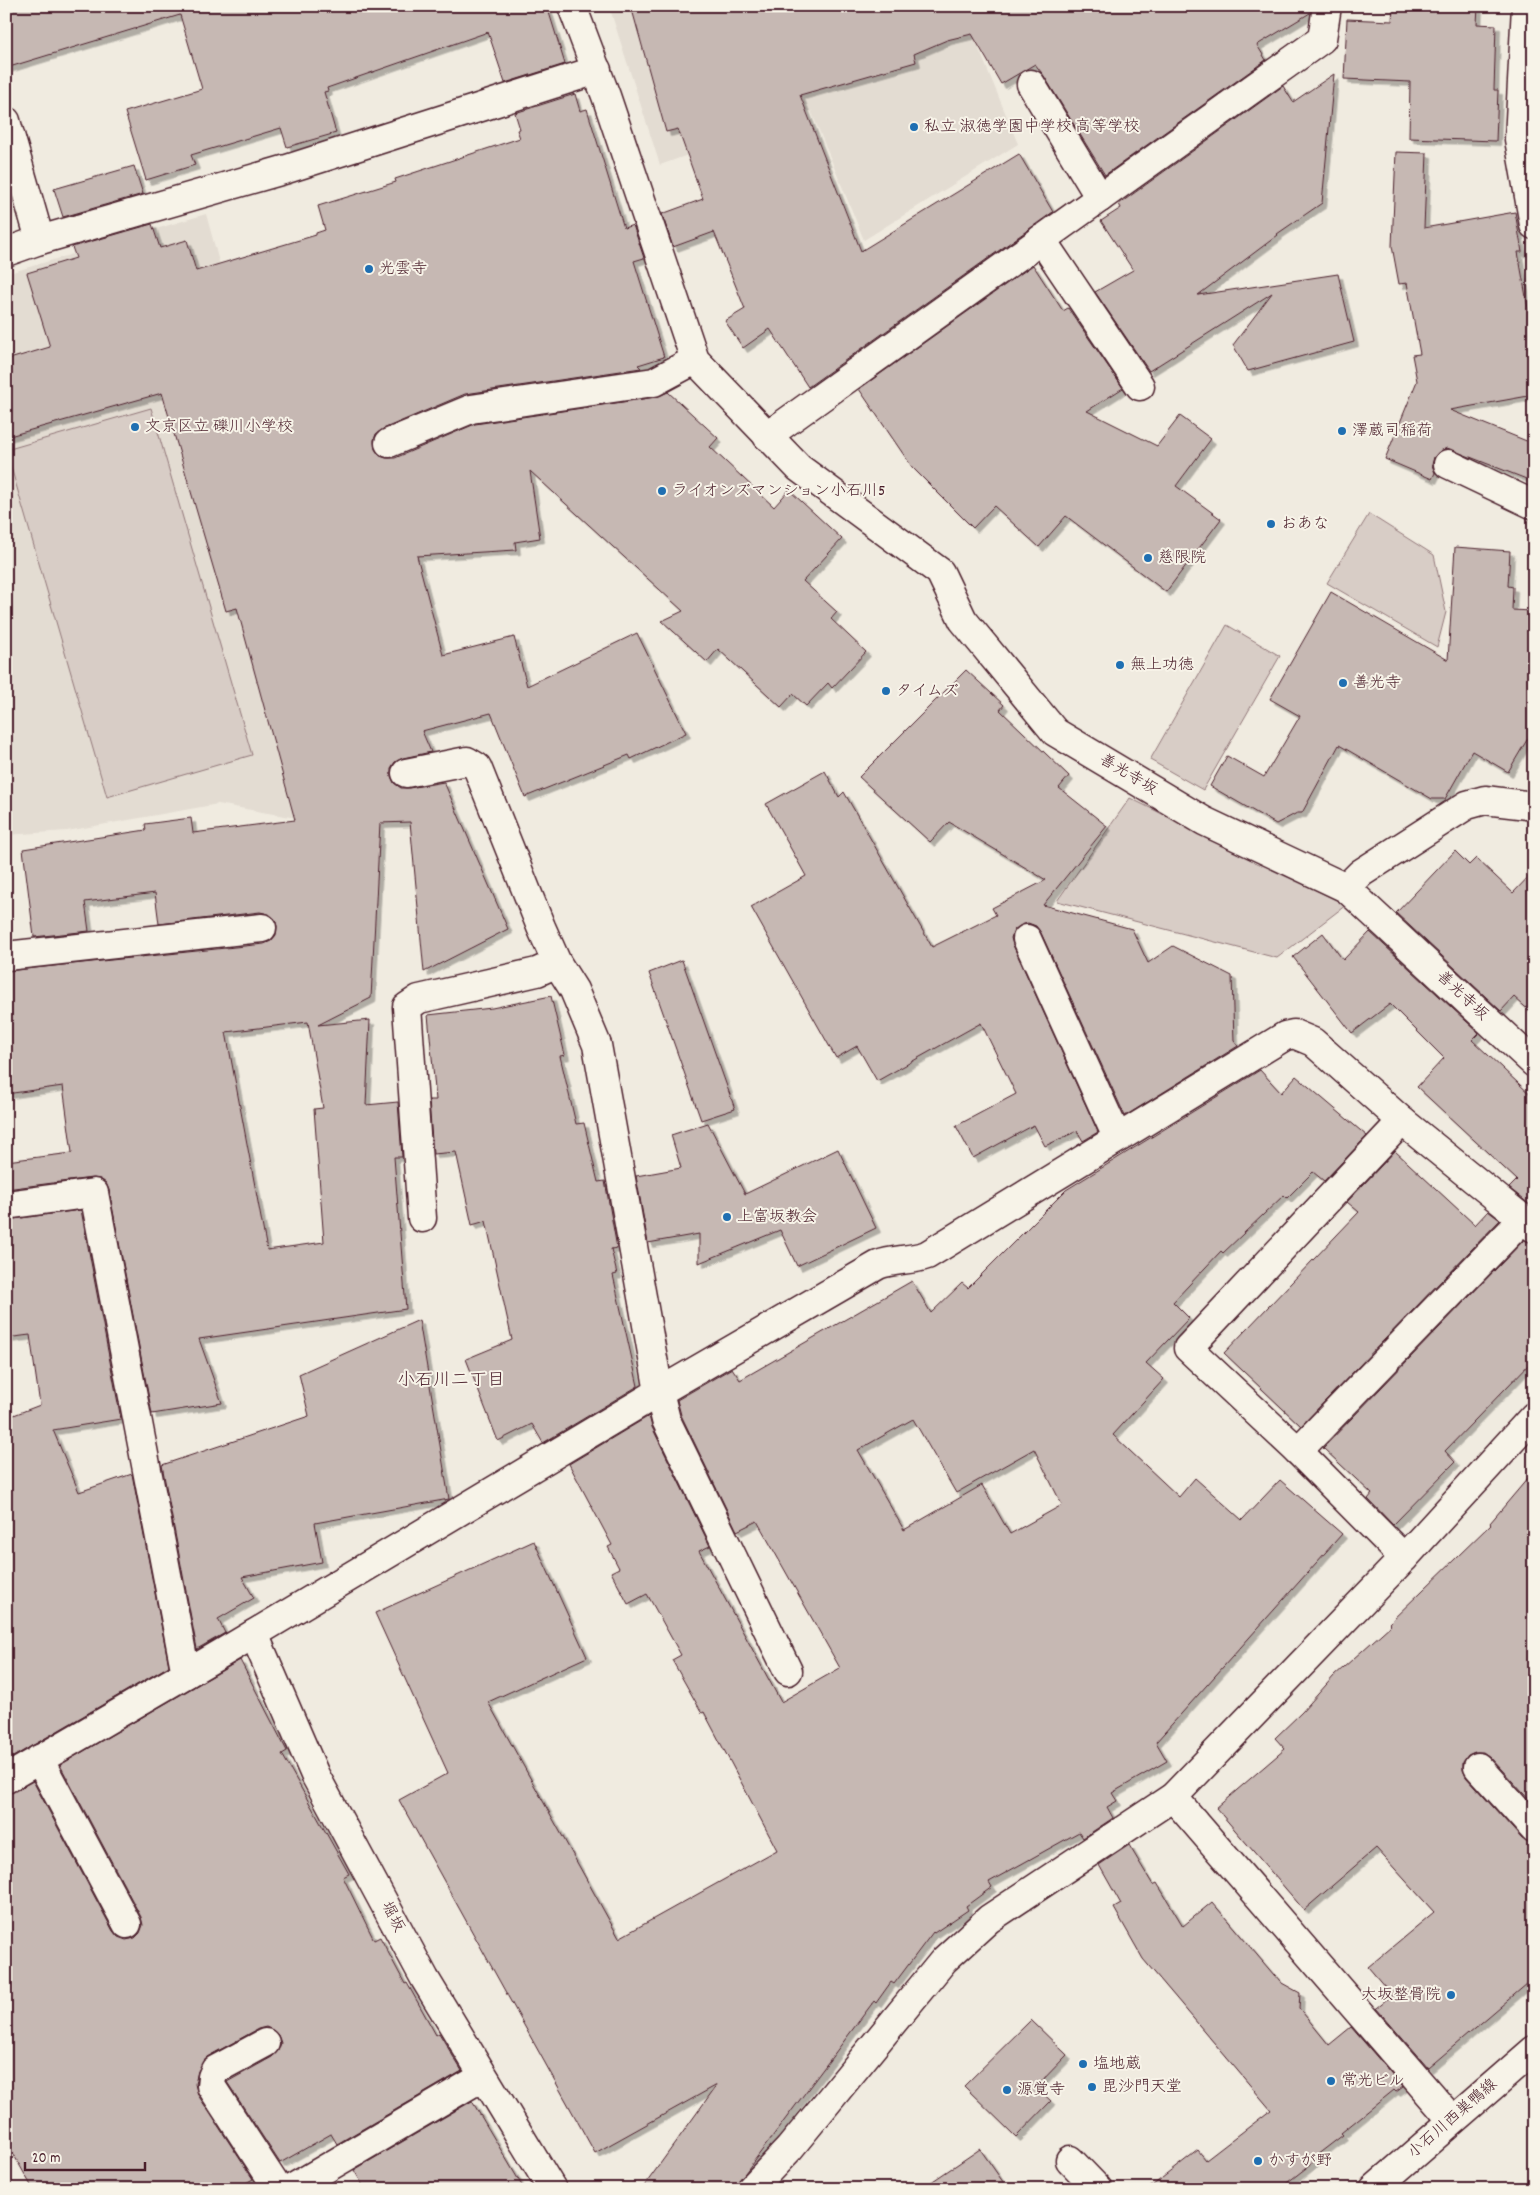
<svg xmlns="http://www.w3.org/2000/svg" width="1540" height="2195" viewBox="0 0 1540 2195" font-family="Dekko,'Klee One',sans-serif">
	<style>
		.built { fill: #e3dcd2 }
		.green { fill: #d8cdc6; stroke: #917678 }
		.building { fill: #c6b8b3; stroke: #4a1f2b; fill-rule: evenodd; filter: url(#shadow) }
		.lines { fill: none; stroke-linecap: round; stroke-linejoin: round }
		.minor-casing { stroke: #4a1f2b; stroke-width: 31 }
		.major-casing { stroke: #4a1f2b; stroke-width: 31 }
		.minor { stroke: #f7f3e8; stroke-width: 28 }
		.major { stroke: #f7f3e8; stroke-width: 28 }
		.poi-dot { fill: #1f6fb2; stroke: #f7f3e8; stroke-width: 2 }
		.labels { text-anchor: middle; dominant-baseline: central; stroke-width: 4; stroke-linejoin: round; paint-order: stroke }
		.poi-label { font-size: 16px; fill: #4a1f2b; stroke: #f7f3e8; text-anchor: start }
		.street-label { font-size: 16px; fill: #4a1f2b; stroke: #f7f3e8 }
		.neighbourhood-label { font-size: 18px; fill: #4a1f2b; stroke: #f7f3e8 }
	</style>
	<defs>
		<filter id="shadow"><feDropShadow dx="4.5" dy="4.5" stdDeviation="0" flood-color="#0004"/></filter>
	</defs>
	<rect width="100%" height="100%" fill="#f0ebe0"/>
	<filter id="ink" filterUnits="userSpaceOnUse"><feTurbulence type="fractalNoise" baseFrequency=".02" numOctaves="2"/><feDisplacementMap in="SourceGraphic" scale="10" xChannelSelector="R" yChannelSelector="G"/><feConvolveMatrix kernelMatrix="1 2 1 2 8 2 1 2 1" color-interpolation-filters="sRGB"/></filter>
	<g filter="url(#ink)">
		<g class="built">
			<path d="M609,6H1072L979,49L1018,144L864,240L811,111L660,165Z"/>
			<path d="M206,214L309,593L296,818L218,804L67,831L6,835V274Z"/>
		</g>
		<g class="green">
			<path d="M151,408L252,755L107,797L6,450Z"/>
			<path d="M1369,514L1434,555L1446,612L1437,647L1327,583Z"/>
			<path d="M1227,625L1280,656L1203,790L1150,760Z"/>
			<path d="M1130,798L1346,905L1277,958L1057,901Z"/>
		</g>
		<g class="building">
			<path d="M6,6H547L565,64L505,83L488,32L327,88L328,91L324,92L336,133L287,147L281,128L191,155L195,165L146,180L125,112L202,89L180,15L6,68Z"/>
			<path d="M631,6H1311L1310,13L1257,45L1266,60L1105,175L1044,76L1035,64L1001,84L972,34L947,40L914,54L916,62L800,95L861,251L1019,154L1053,212L808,387L770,329L743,348L725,321L745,309L714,232L673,247L662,214L703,199L678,129L666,132Z"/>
			<path d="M1393,6H1478L1477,24L1496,25L1494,90H1498L1496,141L1409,138L1410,82L1344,79L1347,19L1392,21Z"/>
			<path d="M1334,74L1322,203L1277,234L1278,235L1198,295L1338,274L1354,342L1248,371L1233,345L1272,293L1149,371L1095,292L1133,270L1101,221L1121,208L1119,204L1283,86L1293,102Z"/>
			<path d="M575,94L580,111L587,109L624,228L633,225L644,258L634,261L664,357L638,365L641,368L465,394L383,429L376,434L374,440L375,449L380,456L386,458H395L475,424L656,397L668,392L718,438L710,447L774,507L789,490L842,539L803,581L837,612L831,619L866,652L832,688L828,683L806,706L793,694L781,707L718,649L707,662L662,621L683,611L530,471L540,538L515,542L516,550L417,556L443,655L514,637L527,686L637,633L686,733L631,759L629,755L525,797L491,713L422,731L431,752L403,758L395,762L391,768V776L394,783L401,788H409L444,782L508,929L424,972L410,822L380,823L371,998L318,1025L370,1020L366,1105L398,1102L402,1157H394L406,1309L199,1339L222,1403L152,1414L109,1190L106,1183L100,1179L92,1178L6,1189V1161L72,1153L63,1086L6,1094V971L264,944L271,941L276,935L277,926L275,919L269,914L260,912L159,924L155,893L85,902L89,931L34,937L23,849L146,830L145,824L191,818L193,833L295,820L237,608L226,611L162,393L6,437V360L50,347L27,273L76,258L72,247L152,224L160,248L187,240L196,271L316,235V233L325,230L318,206L396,182L395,179L520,138L517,130L520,129L515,113ZM308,1022L323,1108L314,1109L324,1242L267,1250L226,1032Z"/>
			<path d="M1396,152L1427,153L1424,228L1515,212L1522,252H1518L1534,342V395L1450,410L1534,444V482L1447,448L1440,451L1434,457L1432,465L1435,473L1432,479L1385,459L1417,381L1412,355L1420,354L1407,283L1399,284L1392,246Z"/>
			<path d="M134,166L143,194L63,217L54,189Z"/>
			<path d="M1033,265L1063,311L1068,308L1123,388L1087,411L1157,446L1180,416L1211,439L1176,486L1221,519L1166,592L1066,516L1039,547L994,506L973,528L912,467L859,389Z"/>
			<path d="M1455,547L1510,551L1508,586L1513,587L1512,610L1531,611L1528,650L1534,651V728L1508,772L1472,751L1445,799H1432L1339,745L1302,813H1297L1276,824L1210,786L1227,756L1264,777L1300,716L1270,699L1331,592L1448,660Z"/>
			<path d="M966,670L1004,705L1000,710L1069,776L1059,788L1107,826L1043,905L1132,929L1148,963L1173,946L1232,976L1234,1041L1238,1046L1125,1116L1041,933L1036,926L1028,923L1021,925L1014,930L1011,938L1013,945L1098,1132L1083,1141L1077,1131L1045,1146L1034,1125L973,1158L956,1126L1016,1094L981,1023L877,1081L857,1046L836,1058L751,907L806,876L766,804L825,771L839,797L844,792L932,947L996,915L992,908L1046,880L949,822L930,842L859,777Z"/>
			<path d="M1455,851L1469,865L1476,858L1513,893L1534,871V1015L1514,997L1501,1011L1396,913Z"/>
			<path d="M1370,932L1479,1033L1472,1040L1534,1098V1208L1509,1188L1517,1180L1417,1087L1444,1058L1390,1004L1352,1033L1293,957L1323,933L1343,960Z"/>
			<path d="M682,960L735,1109L701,1120L649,973Z"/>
			<path d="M551,996L565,1055L560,1056L576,1124L584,1123L598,1182L605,1181L617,1248L611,1249L617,1274L613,1275L638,1386L543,1443L532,1424L498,1441L466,1359L512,1340L486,1221L472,1225L456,1152L433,1154L429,1100H436L428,1015L492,1008Z"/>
			<path d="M1260,1070L1281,1093L1296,1076L1367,1136L1324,1181L1313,1172L1287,1198L1284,1195L1223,1253L1221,1251L1173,1302L1189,1318L1146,1363L1164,1379L1113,1435L1179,1497L1195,1478L1242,1520L1280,1480L1342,1534L1156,1742L1167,1761L1112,1793L1117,1801L1107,1807L1113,1818L1083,1838L1079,1832L989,1882L992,1887L966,1906L968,1910L934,1933L933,1932L894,1984L891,1982L876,2003L874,2001L733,2189H642L717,2085L595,2153L399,1800L448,1773L375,1613L534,1541L587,1657L488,1702L619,1938L777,1850L704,1712L702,1713L672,1660L681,1655L647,1594L628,1604L611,1572L619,1568L608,1547L612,1545L569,1464L649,1416L652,1427L710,1546L699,1551L781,1702L840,1668L757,1521L737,1531L681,1415L677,1400L732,1368L740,1380L912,1281L931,1313L962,1283L968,1288L1066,1190ZM913,1419L956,1493L1034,1449L1062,1505L1010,1534L982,1485L904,1530L858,1450Z"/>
			<path d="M708,1123L745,1194L838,1149L876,1228L797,1266L780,1230L699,1263V1234L648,1243L636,1176L681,1168L671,1135Z"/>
			<path d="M1395,1151L1475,1225L1488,1211L1500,1220L1301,1426L1224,1353L1359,1212L1347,1202Z"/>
			<path d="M81,1210L121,1419L53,1430L79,1492L132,1474L169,1666L6,1761V1418L40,1405L30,1335L6,1338V1220Z"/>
			<path d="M1524,1240L1534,1243V1359L1445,1451L1455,1462L1393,1525L1368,1499L1372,1494L1323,1448Z"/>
			<path d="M419,1320L449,1499L315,1523L322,1562L242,1577L254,1598L218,1619L225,1633L197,1649L162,1465L309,1416L299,1374Z"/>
			<path d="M1534,1471V1805L1490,1757L1483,1752H1475L1468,1755L1463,1762V1770L1466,1777L1522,1839L1534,1844V1978L1428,2068L1376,2008L1392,1995L1368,1967L1434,1912L1376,1848L1304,1910L1216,1808L1285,1749L1275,1738L1302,1712L1334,1676L1391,1625L1389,1623L1491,1524L1490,1523Z"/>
			<path d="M240,1660L287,1751L282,1754L349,1874L343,1877L374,1940L380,1937L405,1984L407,1983L436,2035L439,2033L462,2071L337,2144L331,2134L280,2163L227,2082L272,2057L278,2051L281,2043L278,2035L273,2030L266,2027L258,2029L207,2057L198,2071L195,2084L198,2095L253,2179L235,2189H33L6,2141V1795L33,1781L113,1931L118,1937L126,1940L135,1938L140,1933L143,1925L141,1917L60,1765Z"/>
			<path d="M1129,1845L1153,1885L1157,1883L1183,1926L1212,1902L1280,1982L1300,1993L1299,2008L1329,2045L1351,2027L1403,2087L1396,2092L1394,2090L1341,2133L1343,2135L1317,2155L1319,2158L1279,2189H1148L1198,2150L1206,2160L1271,2110L1143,1959L1114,1908L1121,1904L1099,1865Z"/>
			<path d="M1031,2020L1067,2055L1036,2087L1051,2101L1016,2137L964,2086Z"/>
			<path d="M472,2101L524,2189H365L354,2170Z"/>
			<path d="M980,2149L1008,2189H921Z"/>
		</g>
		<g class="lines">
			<defs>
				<g id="minor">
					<path d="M572,6L606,96L695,360L799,468L940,572L963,620L1055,732L1204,821L1346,888L1534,1063"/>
					<path d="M1526,6L1519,139L1534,225"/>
					<path d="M1031,84L1100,198"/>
					<path d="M6,121L40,240"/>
					<path d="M1041,239L1140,386"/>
					<path d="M6,252L40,240L287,169L597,70"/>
					<path d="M767,436L1322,39L1327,6"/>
					<path d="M389,443L471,409L654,382L695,360"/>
					<path d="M1448,464L1534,505"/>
					<path d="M406,773L467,761L477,767L541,927L557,963L574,990L597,1045L659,1392L666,1420L788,1671"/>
					<path d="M1346,888L1361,873L1467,805L1485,800L1534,806"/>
					<path d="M1027,939L1117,1137"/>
					<path d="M6,956L262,928"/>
					<path d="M1402,1121L1188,1348L1298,1451L1404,1558"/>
					<path d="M6,1205L94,1193L186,1674"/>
					<path d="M422,1218L407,1007L419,999L537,972L557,963"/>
					<path d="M1298,1451L1522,1220"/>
					<path d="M254,1634L315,1775L425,1979L552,2189"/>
					<path d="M39,1759L127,1924"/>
					<path d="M1478,1767L1534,1829"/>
					<path d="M6,1779L222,1653L659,1392L878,1265C894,1259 910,1261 927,1255L1285,1036L1294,1034L1313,1042L1402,1121L1534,1228"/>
					<path d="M1173,1797L1452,2120"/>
					<path d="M265,2043L215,2070L212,2077L211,2086L278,2189"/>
					<path d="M1070,2160L1098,2189"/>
					<path d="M291,2189L472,2083L486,2081"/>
					<path d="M751,2189L789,2149L944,1960L989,1919L1173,1797L1404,1558L1534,1416"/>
				</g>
				<path id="major" d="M1374,2189L1534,2050"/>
			</defs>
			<use href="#minor" class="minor-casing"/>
			<use href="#major" class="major-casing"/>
			<use href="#minor" class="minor"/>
			<use href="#major" class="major"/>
		</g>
	</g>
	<g class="poi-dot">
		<circle cx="914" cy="127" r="5"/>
		<circle cx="369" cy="269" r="5"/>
		<circle cx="135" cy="427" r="5"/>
		<circle cx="1342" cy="431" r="5"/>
		<circle cx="662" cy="491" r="5"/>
		<circle cx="1271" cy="524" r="5"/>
		<circle cx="1148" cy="558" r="5"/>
		<circle cx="1120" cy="665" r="5"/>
		<circle cx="1343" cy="683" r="5"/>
		<circle cx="886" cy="691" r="5"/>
		<circle cx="727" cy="1217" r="5"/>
		<circle cx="1451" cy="1995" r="5"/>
		<circle cx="1083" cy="2064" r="5"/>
		<circle cx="1331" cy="2081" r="5"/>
		<circle cx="1092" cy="2087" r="5"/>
		<circle cx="1007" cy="2090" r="5"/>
		<circle cx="1258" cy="2161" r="5"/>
	</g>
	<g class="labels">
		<g class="poi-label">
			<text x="924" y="127">私立 淑徳学園中学校 高等学校</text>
			<text x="379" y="269">光雲寺</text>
			<text x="145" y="427">文京区立 礫川小学校</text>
			<text x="1352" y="431">澤蔵司稲荷</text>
			<text x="672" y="491">ライオンズマンション小石川5</text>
			<text x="1281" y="524">おあな</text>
			<text x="1158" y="558">慈限院</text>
			<text x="1130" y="665">無上功徳</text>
			<text x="1353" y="683">善光寺</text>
			<text x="896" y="691">タイムズ</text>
			<text x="737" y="1217">上富坂教会</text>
			<text x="1441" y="1995" text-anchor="end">大坂整骨院</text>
			<text x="1093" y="2064">塩地蔵</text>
			<text x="1341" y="2081">常光ビル</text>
			<text x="1102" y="2087">毘沙門天堂</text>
			<text x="1017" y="2090">源覚寺</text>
			<text x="1268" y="2161">かすが野</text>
		</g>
		<g class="street-label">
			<text transform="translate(1128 775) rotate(31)">善光寺坂</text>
			<text transform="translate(1462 996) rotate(43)">善光寺坂</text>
			<text transform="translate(392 1917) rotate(62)">堀坂</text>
			<text transform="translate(1453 2119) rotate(-41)">小石川西巣鴨線</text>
		</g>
		<g class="neighbourhood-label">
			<text x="451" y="1381">小石川二丁目</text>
		</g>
	</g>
	<rect width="1540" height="2195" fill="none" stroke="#f7f3e8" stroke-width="25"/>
	<rect x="12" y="12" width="1515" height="2170" fill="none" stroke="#4a1f2b" stroke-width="2" filter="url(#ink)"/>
	<path d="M25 2162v8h120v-8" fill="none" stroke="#4a1f2b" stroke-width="2.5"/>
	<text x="32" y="2162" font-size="15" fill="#4a1f2b" stroke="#f7f3e8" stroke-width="4" paint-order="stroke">20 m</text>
</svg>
